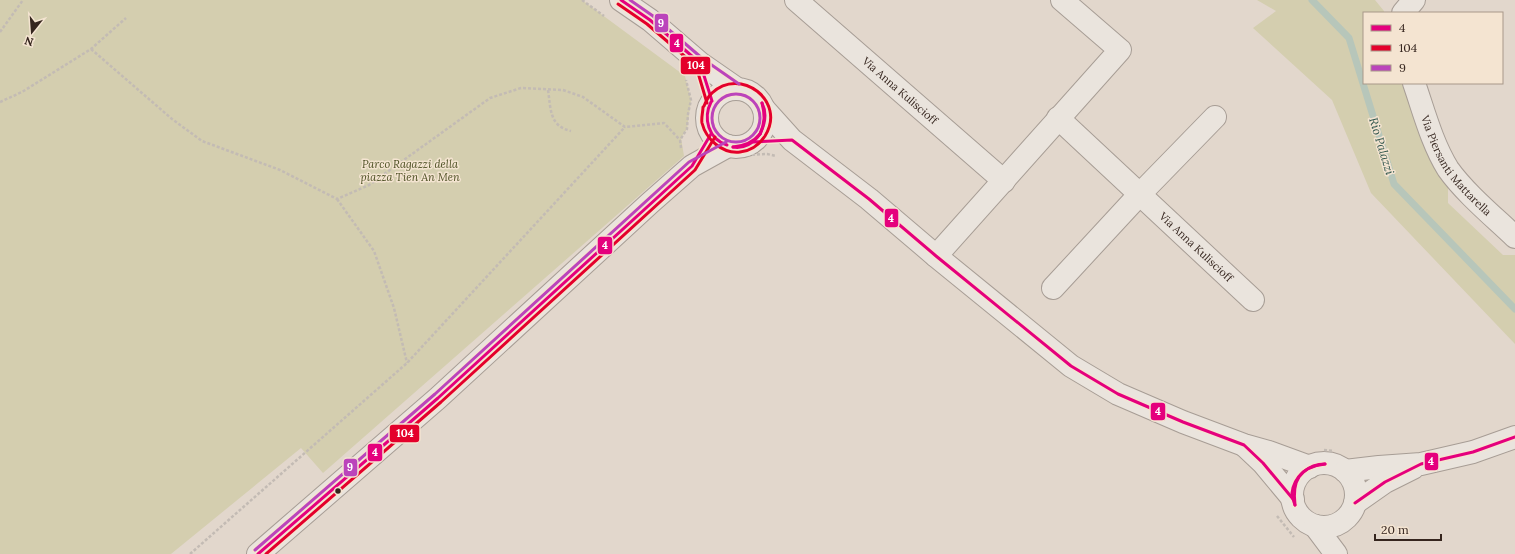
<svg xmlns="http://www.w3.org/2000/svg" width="1515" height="554" viewBox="0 0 1515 554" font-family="Lora,serif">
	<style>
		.green { fill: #d4ceaf }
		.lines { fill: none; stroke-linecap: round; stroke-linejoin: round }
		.stream { stroke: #b7c6ba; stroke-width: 7 }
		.street-casing { stroke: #a79d95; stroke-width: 24 }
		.path { stroke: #c3bbb4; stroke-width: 2.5; stroke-dasharray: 3 2; stroke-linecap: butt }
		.street { stroke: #eae4dd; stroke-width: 22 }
		.bus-1-casing { stroke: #f4e4d1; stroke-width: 6 }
		.bus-2-casing { stroke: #f4e4d1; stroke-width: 6 }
		.bus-3-casing { stroke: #f4e4d1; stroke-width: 6 }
		.bus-1 { stroke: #e5007d; stroke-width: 3 }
		.bus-2 { stroke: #e4002b; stroke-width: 3 }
		.bus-3 { stroke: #b4b; stroke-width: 3 }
		.bus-dot { fill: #35251e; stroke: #f4e4d1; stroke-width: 1.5 }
		.labels { text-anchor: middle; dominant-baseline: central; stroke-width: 3; stroke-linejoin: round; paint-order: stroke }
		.street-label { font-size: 11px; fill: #35251e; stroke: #f4e4d1 }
		.park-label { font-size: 11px; font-style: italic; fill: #4e5125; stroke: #f4e4d1 }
		.water-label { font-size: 12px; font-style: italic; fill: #2e544b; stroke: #f4e4d1 }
		.line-badge { stroke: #f4e4d1; stroke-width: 1.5 }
		.badge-label { font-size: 11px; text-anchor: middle; font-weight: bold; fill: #fff }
	</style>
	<rect width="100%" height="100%" fill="#e2d7cc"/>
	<g class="green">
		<path d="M0,0H582L685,76L691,100L687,129L681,138L684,156L323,473L301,448L171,554H0Z"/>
		<path d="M1257,0H1375L1384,11V13H1364V83H1403L1435,169L1448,187V203L1503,255H1515V344L1371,193L1332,100L1253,28L1276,11Z"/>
	</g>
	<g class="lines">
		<path class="stream" d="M1312,0L1349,38L1394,184L1515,309"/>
		<defs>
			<g id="street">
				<path d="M621,0L650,20L700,63L736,88"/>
				<path id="s1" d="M796,0L1004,181"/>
				<path d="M1403,13L1414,0"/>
				<path id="s2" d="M1414,83C1424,112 1432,143 1448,169C1465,193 1494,217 1515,237"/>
				<circle cx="736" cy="118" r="29"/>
				<path d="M765,110L792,140L869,199L936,256L1071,366L1118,394L1183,422L1244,445L1269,452L1310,467"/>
				<path id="s3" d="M1058,118L1253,300"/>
				<path d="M936,256L1120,50L1062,0"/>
				<path d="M1053,288L1139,195L1215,117"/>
				<path d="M1245,446L1263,463L1293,499"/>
				<circle cx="1324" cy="495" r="32"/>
				<path d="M1345,471L1379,467L1421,464L1473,452L1515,437"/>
				<path d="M1355,503L1385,482L1413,468"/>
				<path d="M1315,526L1336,554"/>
				<path d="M258,554L438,398L650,203L692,166L728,146"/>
			</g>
		</defs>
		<use href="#street" class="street-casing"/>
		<g class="path">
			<path d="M582,0L604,16"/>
			<path d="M0,32L23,0"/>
			<path d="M91,49L172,119L202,141L280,170L337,199L369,185L490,98L521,88L563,90L583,97L625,127L664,123L680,140"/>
			<path d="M548,90C551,109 549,126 571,131"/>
			<path d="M0,102L22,92L91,49L126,18"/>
			<path d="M681,148L680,140L687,129L688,114L691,100L686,80"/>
			<path d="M747,155L767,154L776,156"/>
			<path d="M337,199L374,251L394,308L407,363"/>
			<path d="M1324,450L1334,451"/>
			<path d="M1277,516L1294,537"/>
			<path d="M190,554L407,363L625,127"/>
		</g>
		<use href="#street" class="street"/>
		<defs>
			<g id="bus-1">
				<path d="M621,0L650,20L700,63L712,101"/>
				<path d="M711,102C703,118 708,139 727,145"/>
				<path d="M760,134C765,123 765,115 762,103"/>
				<path d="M760,134C765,124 767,113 762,103"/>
				<path d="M753,142L792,140L869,199L936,256L1071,366L1118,394L1183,422L1244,445L1263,463L1293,499"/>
				<path d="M733,147C744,149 754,143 760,134"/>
				<path d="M733,147C744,146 753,143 760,134"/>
				<path d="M1355,503L1385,482L1421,464L1473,452L1515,437"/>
				<path d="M1295,505C1294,502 1292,497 1292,493C1294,476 1309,464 1325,464"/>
				<path d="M1295,505C1292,481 1299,467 1325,464"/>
				<path d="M258,554L438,398L692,166L711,134"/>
			</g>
			<g id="bus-2">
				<path d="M618,4L647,24L696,66L707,103"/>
				<path d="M703,107C703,112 701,118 702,123C706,139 722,154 740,152C750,151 759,145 765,136C787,101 740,66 712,93C708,96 706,102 704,106"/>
				<path d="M266,554L441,402L695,170L715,137"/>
			</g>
			<g id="bus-3">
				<path d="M630,0L653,16L703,59L739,84"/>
				<circle cx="736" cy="118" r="24"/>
				<path d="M255,550L435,394L689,162L726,142"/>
			</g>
		</defs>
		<use href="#bus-1" class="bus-1-casing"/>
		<use href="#bus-2" class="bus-2-casing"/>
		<use href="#bus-3" class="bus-3-casing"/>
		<use href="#bus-1" class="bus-1"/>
		<use href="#bus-2" class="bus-2"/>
		<use href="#bus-3" class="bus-3"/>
	</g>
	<circle class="bus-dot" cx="338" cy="491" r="3.5"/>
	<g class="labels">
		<g class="street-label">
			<text stroke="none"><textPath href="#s1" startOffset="138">Via Anna Kuliscioff</textPath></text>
			<text stroke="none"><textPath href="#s2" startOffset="94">Via Piersanti Mattarella</textPath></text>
			<text stroke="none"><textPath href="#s3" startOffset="189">Via Anna Kuliscioff</textPath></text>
		</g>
		<g class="park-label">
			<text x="410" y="164">Parco Ragazzi della<tspan x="410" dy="13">piazza Tien An Men</tspan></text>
		</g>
		<g class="water-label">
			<text transform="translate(1382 146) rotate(73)">Rio Palazzi</text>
		</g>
	</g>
	<g class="line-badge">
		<rect x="654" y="13" width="15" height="20" rx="4" fill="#b4b"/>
		<rect x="669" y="33" width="15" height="20" rx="4" fill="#e5007d"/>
		<rect x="680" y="56" width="31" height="19" rx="4" fill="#e4002b"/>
		<rect x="884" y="208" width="15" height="20" rx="4" fill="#e5007d"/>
		<rect x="597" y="236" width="16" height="19" rx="4" fill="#e5007d"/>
		<rect x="1150" y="402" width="16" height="19" rx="4" fill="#e5007d"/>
		<rect x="389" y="424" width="31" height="19" rx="4" fill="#e4002b"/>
		<rect x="367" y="443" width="16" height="19" rx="4" fill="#e5007d"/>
		<rect x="1424" y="452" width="15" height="19" rx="4" fill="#e5007d"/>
		<rect x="343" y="458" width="15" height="19" rx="4" fill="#b4b"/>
	</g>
	<g class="badge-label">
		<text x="661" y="27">9</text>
		<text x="677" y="47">4</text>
		<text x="696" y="69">104</text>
		<text x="891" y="222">4</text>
		<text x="605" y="249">4</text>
		<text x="1158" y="415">4</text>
		<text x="405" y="437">104</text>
		<text x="375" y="456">4</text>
		<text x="1431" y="465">4</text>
		<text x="350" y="471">9</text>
	</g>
	<rect x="1363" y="12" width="140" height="72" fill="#f4e4d1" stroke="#a89889"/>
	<rect x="1371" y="25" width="20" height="6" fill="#e5007d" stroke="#a89889"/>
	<text x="1399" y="32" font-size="12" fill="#35251e">4</text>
	<rect x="1371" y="45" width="20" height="6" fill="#e4002b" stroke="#a89889"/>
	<text x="1399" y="52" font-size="12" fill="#35251e">104</text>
	<rect x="1371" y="65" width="20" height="6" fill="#bb44bb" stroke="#a89889"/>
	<text x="1399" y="72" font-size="12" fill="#35251e">9</text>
	<g transform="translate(32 32) rotate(197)" stroke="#f4e4d1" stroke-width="3" paint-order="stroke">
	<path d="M0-3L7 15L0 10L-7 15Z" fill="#35251e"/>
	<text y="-6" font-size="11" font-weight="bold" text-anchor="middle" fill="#35251e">N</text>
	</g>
	<path d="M1375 534v6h66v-6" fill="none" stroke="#35251e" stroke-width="2"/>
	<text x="1381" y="534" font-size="12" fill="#35251e" stroke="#f4e4d1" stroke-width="3" paint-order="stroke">20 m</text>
</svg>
